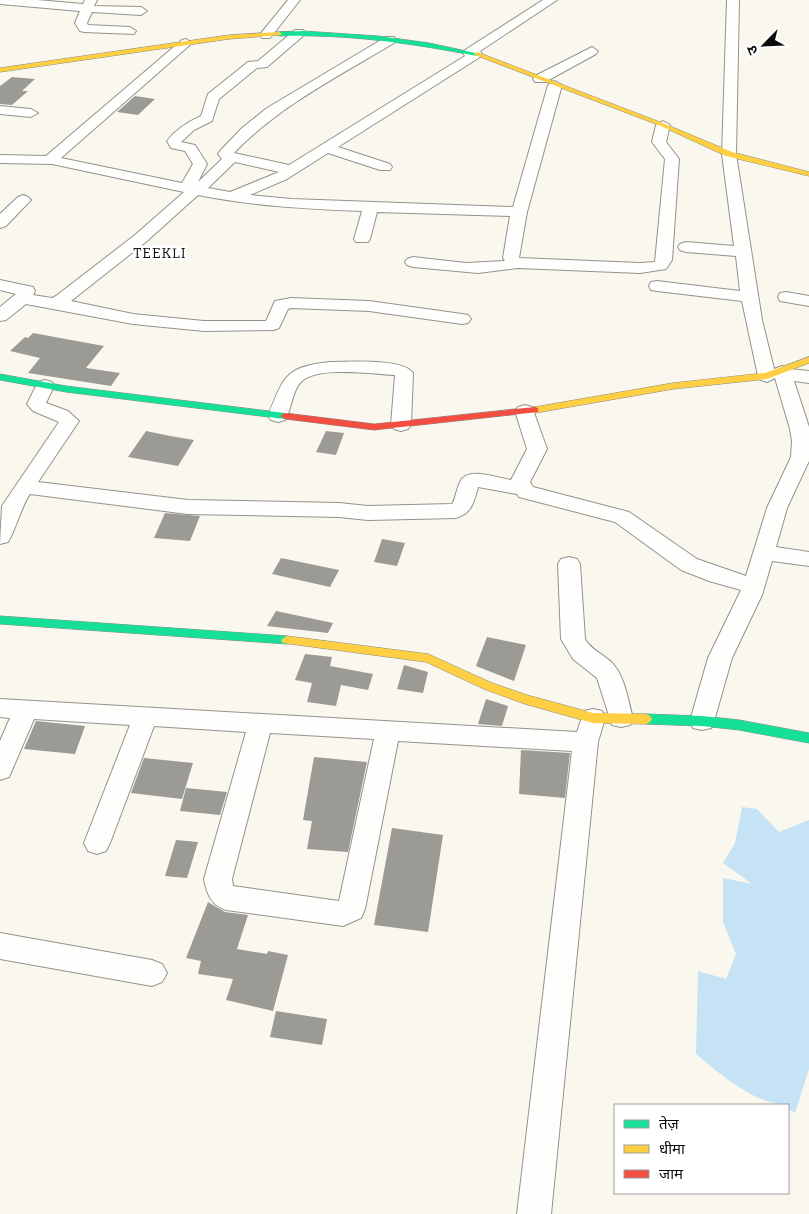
<svg xmlns="http://www.w3.org/2000/svg" width="809" height="1214" viewBox="0 0 809 1214" font-family="Bitter,'Noto Sans Devanagari',serif">
	<style>
		.water { fill: #c5e3f4 }
		.building { fill: #9c9a94 }
		.lines { fill: none; stroke-linecap: round; stroke-linejoin: round }
		.street-casing { stroke: #93928d; stroke-width: 2 }
		.fast-casing { stroke: #898884; stroke-width: 1 }
		.slow-casing { stroke: #898884; stroke-width: 1 }
		.jam-casing { stroke: #898884; stroke-width: 1 }
		.street { fill: #fefefc; fill-rule: evenodd }
		.fast { fill: #16e098; fill-rule: evenodd }
		.slow { fill: #ffcf43; fill-rule: evenodd }
		.jam { fill: #f24e42; fill-rule: evenodd }
		.labels { text-anchor: middle; dominant-baseline: central; stroke-width: 5; stroke-linejoin: round; paint-order: stroke }
		.far-quarter-label { font-size: 14px; letter-spacing: 1px; fill: #0b0b0b; stroke: #fff }
	</style>
	<rect width="100%" height="100%" fill="#faf8ee"/>
	<path class="water" d="M742,807L757,809L779,832L809,820V1069L795,1113L788,1109V1105C755,1105 719,1073 696,1054L698,971L726,979L736,954L723,922V878L752,884L723,863L735,843Z"/>
	<g class="building">
		<path d="M12,77L35,79L22,91H28L12,105L0,104V86Z"/>
		<path d="M135,96L155,99L138,115L117,112Z"/>
		<path d="M33,333L104,346L86,368L120,373L111,386L28,373L40,358L10,351L25,337L28,338Z"/>
		<path d="M146,431L170,436L194,440L178,466L128,457Z"/>
		<path d="M326,431L344,433L336,455L316,452Z"/>
		<path d="M165,513L200,516L190,541L154,538Z"/>
		<path d="M382,539L405,543L397,566L374,562Z"/>
		<path d="M281,558L339,570L330,587L272,574Z"/>
		<path d="M276,611L333,623L328,633L267,626Z"/>
		<path d="M487,637L526,645L514,681L476,666Z"/>
		<path d="M305,654L332,657L330,666L373,674L368,690L341,685L336,706L307,702L312,683L295,680Z"/>
		<path d="M404,665L428,672L423,693L397,689Z"/>
		<path d="M486,699L508,706L502,726L478,724Z"/>
		<path d="M36,721L85,726L75,754L24,749Z"/>
		<path d="M521,750L570,753L565,798L519,794Z"/>
		<path d="M314,757L367,762L348,852L307,849L312,821L303,820Z"/>
		<path d="M144,758L193,763L182,799L131,793Z"/>
		<path d="M186,788L227,792L220,815L180,811Z"/>
		<path d="M392,828L443,835L428,932L374,925Z"/>
		<path d="M176,840L198,842L187,878L165,876Z"/>
		<path d="M208,902L225,912L248,915L237,949L267,954L268,951L288,955L273,1011L226,1000L233,979L198,974L201,961L186,958Z"/>
		<path d="M276,1011L327,1019L322,1045L270,1037Z"/>
	</g>
	<g class="lines">
		<defs>
			<g id="street">
				<path d="M0,0H37L83,4L85,0H97L94,6L141,7L147,11L141,15L92,12L87,23L88,25L130,27L136,31L134,34L84,32L80,31L75,23L80,11L0,4Z"/>
				<path d="M288,0H300L270,38H262L260,35L262,32Z"/>
				<path d="M543,0H557L480,51L482,54L480,57L338,147L390,164L392,167L390,170H380L328,153L287,179L250,195L292,199L513,207L548,85L555,81L562,85L527,212L519,258L640,263L655,262L665,159L652,142L656,125L663,121L670,125L666,142L679,159L672,260L666,269L640,273L518,268L478,273L413,267L407,265L405,262L407,259L413,257L466,263L505,261L503,258L510,216L377,212L370,239L368,242H356L354,239L362,211C307,209 253,206 198,195L147,241L71,301L133,314L204,321H266L275,301L291,298L369,301L462,314L468,315L471,319L468,323L462,324L369,311L291,308L288,309L279,328L274,330L204,331L133,324L26,304L6,320L0,321V307L16,294L0,290V280L33,287L35,291L33,295L52,298L56,296L135,235L184,192L52,164L0,163V155L46,156L182,40L186,39L192,43L61,158L182,183L193,164L185,151L171,148L167,141C176,129 188,122 201,116L208,94L248,62L258,61L295,30H303L305,33L303,36L267,67L257,68L219,99L212,121L194,130L181,142L195,145L207,164L198,182L222,159L218,154L220,151L242,128L267,108L386,37H394L396,40L394,43C339,76 279,106 234,153L289,165L465,56L463,53L465,50ZM235,162L279,172L230,192L208,188Z"/>
				<path d="M727,0H739L736,154L762,320L774,369L782,366L790,369L809,371V383L794,381L809,427V461L787,508L776,547L809,552V566L772,561L762,595L732,658L714,721L711,728L702,730L693,728L690,721L708,658L741,590L709,581L681,570L615,522L519,497L517,494L478,487C474,502 472,513 456,518L368,520L339,517L188,514L30,494C20,509 17,527 8,542L0,544L2,506L59,422L33,411L27,404L38,382L45,380L52,382L54,386L46,403L68,411L79,421L38,482L188,500L339,503L368,506L452,504C456,498 456,490 460,482C467,466 497,478 511,480L527,449L515,411L518,407L525,405L532,407L547,449L530,482L533,487L629,512L697,559L746,576L767,508L791,457L792,441L790,429L775,378L767,382L761,380L758,376L742,301L657,291L651,290L649,286L651,282L657,281L740,291L736,256L686,252L680,250L678,247L680,244L686,242L734,246L722,154Z"/>
				<path d="M592,47L598,51L596,54L545,82H535L533,79L535,76Z"/>
				<path d="M0,106L31,109L38,113L31,117L0,114Z"/>
				<path d="M23,195L28,197L31,200L28,203L6,226L0,228V214L18,197Z"/>
				<path d="M786,292L809,296V306L780,301L778,297L780,293Z"/>
				<path d="M330,362C348,362 403,358 413,373L411,425L408,429L401,431L394,429L391,425L395,375C373,374 319,366 302,381C292,390 292,409 285,420L278,422L271,420L268,416C284,376 285,367 330,362Z"/>
				<path d="M569,557L577,559L580,564L585,639C591,650 602,653 611,662C625,675 628,701 633,718L630,725L621,727L612,725L597,678L573,659L561,639L558,564L561,559Z"/>
				<path d="M0,699L577,732L584,711L593,709L602,711L605,718L598,742L551,1214H517L572,751L398,741L365,909L361,918L343,926L226,910C211,905 207,894 204,879L246,732L154,726L110,843L106,851L97,854L88,851L84,843L130,725L34,719L9,777L0,780V741L10,718L0,717ZM270,733L374,739L339,901L233,886L232,879Z"/>
				<path d="M0,933L152,960L162,964L167,973L162,982L152,986L0,959Z"/>
			</g>
			<g id="fast">
				<path d="M303,31L378,36L429,43L480,54L477,56C411,43 346,34 279,36L276,34L279,32Z"/>
				<path d="M0,374L66,386L285,413L290,416L285,419L66,392L0,380Z"/>
				<path d="M0,616L287,636L293,640L287,644L0,624Z"/>
				<path d="M646,714L702,716L739,720L809,733V743L739,730L702,726L646,724L642,722L640,719L642,716Z"/>
			</g>
			<g id="slow">
				<path d="M279,32L282,34L281,35L229,39L0,72V68L229,35Z"/>
				<path d="M477,52L665,124L732,152L809,172V176L726,156L661,126L475,55L474,54Z"/>
				<path d="M809,357V363L767,379L673,389L535,413L530,410L535,407L673,383L765,373Z"/>
				<path d="M287,636L428,654L492,683L527,695L593,713L646,714L650,716L652,719L650,722L646,724L593,723L525,704L484,689L426,662L283,643L281,640Z"/>
			</g>
			<path id="jam" d="M535,407L538,408V412L374,430L285,419L280,416L285,413L374,424Z"/>
		</defs>
		<use href="#street" class="street-casing"/>
		<use href="#fast" class="fast-casing"/>
		<use href="#slow" class="slow-casing"/>
		<use href="#jam" class="jam-casing"/>
		<use href="#street" class="street"/>
		<use href="#fast" class="fast"/>
		<use href="#slow" class="slow"/>
		<use href="#jam" class="jam"/>
	</g>
	<g class="labels">
		<g class="far-quarter-label">
			<text x="160" y="253">TEEKLI</text>
		</g>
	</g>
	<rect x="614" y="1104" width="175" height="90" fill="#ffffff" stroke="#9d9d9d"/>
	<rect x="624" y="1120" width="25" height="8" fill="#16e098" stroke="#9d9d9d"/>
	<text x="659" y="1129" font-size="15" fill="#0b0b0b">तेज़</text>
	<rect x="624" y="1145" width="25" height="8" fill="#ffcf43" stroke="#9d9d9d"/>
	<text x="659" y="1154" font-size="15" fill="#0b0b0b">धीमा</text>
	<rect x="624" y="1170" width="25" height="8" fill="#f24e42" stroke="#9d9d9d"/>
	<text x="659" y="1179" font-size="15" fill="#0b0b0b">जाम</text>
	<g transform="translate(764 45) rotate(246)" stroke="#ffffff" stroke-width="4" paint-order="stroke">
	<path d="M0-4L9 19L0 12L-9 19Z" fill="#0b0b0b"/>
	<text y="-8" font-size="14" font-weight="bold" text-anchor="middle" fill="#0b0b0b">उ</text>
	</g>
</svg>
